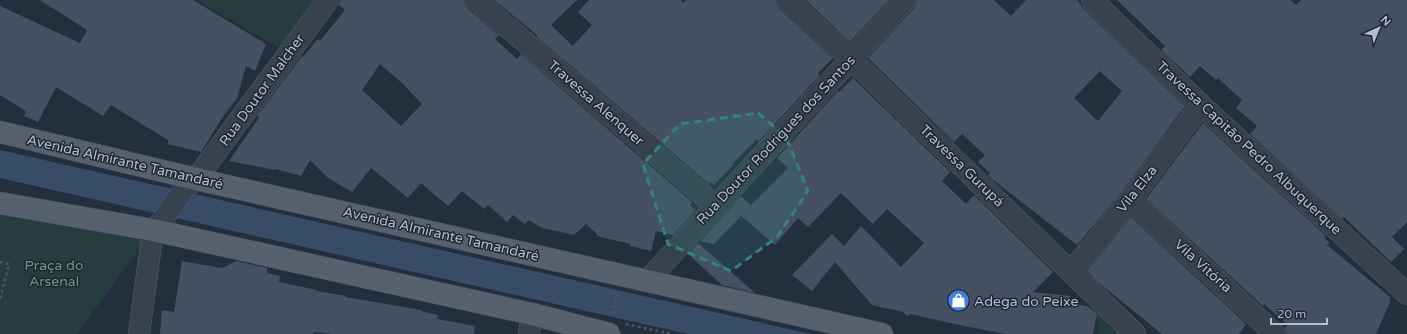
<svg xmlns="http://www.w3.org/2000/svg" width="1407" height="334" viewBox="0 0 1407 334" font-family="'Varela Round',sans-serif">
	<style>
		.green { fill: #263c3f }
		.water { fill: #394c67 }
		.building { fill: #455162; fill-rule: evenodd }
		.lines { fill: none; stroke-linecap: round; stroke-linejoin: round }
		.minor-casing { stroke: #565f6c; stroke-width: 22 }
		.major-casing { stroke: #414a57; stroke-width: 23 }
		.path { stroke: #44595c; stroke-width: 2.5; stroke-dasharray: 3 3; stroke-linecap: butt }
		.minor { stroke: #38414e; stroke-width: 21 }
		.major { stroke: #56606e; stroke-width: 22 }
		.marked { fill: #308480; fill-opacity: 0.2; stroke: #308480; stroke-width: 3; stroke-dasharray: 8 5; stroke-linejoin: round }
		.labels { text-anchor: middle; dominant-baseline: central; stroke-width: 3; stroke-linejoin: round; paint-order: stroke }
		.street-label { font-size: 14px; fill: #b4bcc9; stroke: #1d2633 }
		.park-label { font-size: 14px; fill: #6b9a76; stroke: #1d2633 }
		.poi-label { font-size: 14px; fill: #b4bcc9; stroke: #1d2633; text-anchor: start }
	</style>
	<rect width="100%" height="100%" fill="#242f3e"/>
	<g class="green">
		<path d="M196,0H324L285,51Z"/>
		<path d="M0,210L153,230L77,334H0Z"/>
		<path d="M1097,310L1124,334H1098Z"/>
	</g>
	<path class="water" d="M0,150L811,334H688L0,178Z"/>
	<g class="building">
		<path d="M40,0H193L266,44L255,71L246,66L237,98L224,115L201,152L168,144V140L111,105L103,116L56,87L38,122L24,116L26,111L0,95V6L80,43L87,30Z"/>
		<path d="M340,0H464L465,4L468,9L499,35L495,39L517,59L521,54L692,202L690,205L696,210L673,235L656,231L651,251L630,246V244L597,236V234L586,224L574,235L542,228L529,220L525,224L513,215L507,222L488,205L484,209L462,191L448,206L421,183L408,198L371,168L352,192L328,178L310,160L301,176L275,169V170L229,161L259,118L257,116L302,56L303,57L318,39L320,41L345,10L339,5ZM380,64L403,84L422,104L401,126L362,90Z"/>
		<path d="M494,0H577L551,25L573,46L592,25L578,12L589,0H681L683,3L686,0H776L777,4L780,9L833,58L818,73L820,75L759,141L757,139L732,164L733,165L714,185L711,182L709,184L537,37L538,36Z"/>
		<path d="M806,0H889L850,42Z"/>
		<path d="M917,0H994L1011,16L1026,0H1077L1084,9L1185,106L1121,193L1077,245L992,179L988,175L990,173L978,162L985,155L962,134L954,142L868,58L914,8ZM1100,71L1122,91L1098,121L1074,98Z"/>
		<path d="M1117,0H1290L1296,5L1301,0H1407V222L1392,237L1404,249L1391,262L1344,217L1342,219L1250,134L1257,126L1236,108L1242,100L1218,78L1216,80L1200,66L1190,77L1161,50L1165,46Z"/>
		<path d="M853,78L950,172L942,181L966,204L974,195L1053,272L1033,292L1070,296V302L1089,307L1097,314L1093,334H1006L964,326L910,314L907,316L903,312L872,305L835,262L812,291L792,275L832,234L844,246L861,226L901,267L924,243L887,209L873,224L841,193L808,227L798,218L775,245L741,216L714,244L700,241L741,196L751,205L788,168L777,158L838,91L839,92Z"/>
		<path d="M1203,123L1326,236L1324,238L1330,243L1327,245L1390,297V302L1376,334H1287L1285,328L1288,325L1264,304L1263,306L1146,199Z"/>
		<path d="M1131,217L1246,324L1239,334H1162L1099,283L1087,271Z"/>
		<path d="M698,243L755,293L722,285L688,254Z"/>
		<path d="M182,261L222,268L236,261L267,268V273L280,276L279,282L317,290L316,291L346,296L345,297L421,310V311L438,315L437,319L475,326L474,334H331L314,332V334H160L162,310L174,312Z"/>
	</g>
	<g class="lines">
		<defs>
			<g id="minor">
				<path d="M476,0L716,206"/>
				<path d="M788,0L851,59L1135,334"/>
				<path d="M1092,0L1201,105L1407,294"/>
				<path d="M1130,200L1275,334"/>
				<path d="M1071,272L1130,200L1201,105"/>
				<path d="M647,281L905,0"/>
				<path d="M139,334L153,230L162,221L184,189L196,179L328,0"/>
				<path d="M529,334L532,314"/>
			</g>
			<g id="major">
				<path d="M0,132L196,179L882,334"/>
				<path d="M0,203L153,230L532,314L609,334"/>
			</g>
		</defs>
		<use href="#minor" class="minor-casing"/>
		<use href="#major" class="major-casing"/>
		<g class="path">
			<path d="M0,262L9,264L0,299"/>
			<path d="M613,314L617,293"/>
			<path d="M626,324L672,334"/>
		</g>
		<use href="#minor" class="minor"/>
		<use href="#major" class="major"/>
	</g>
	<path class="marked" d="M758,113L786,137L808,191L777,237L731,271L668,244L643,164L680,124Z"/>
	<defs>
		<symbol id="shop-disc" viewBox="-11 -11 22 22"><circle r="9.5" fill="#3f7fe0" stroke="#1d2633"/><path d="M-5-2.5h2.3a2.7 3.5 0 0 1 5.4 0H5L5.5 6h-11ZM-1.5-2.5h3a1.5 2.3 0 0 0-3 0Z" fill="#fff"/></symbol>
	</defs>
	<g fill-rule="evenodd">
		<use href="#shop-disc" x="946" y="288" width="25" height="25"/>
	</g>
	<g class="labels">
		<g class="street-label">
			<text transform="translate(262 90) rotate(-54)">Rua Doutor Malcher</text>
			<text transform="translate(596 103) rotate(41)">Travessa Alenquer</text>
			<text transform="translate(776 140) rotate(-47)">Rua Doutor Rodrigues dos Santos</text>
			<text transform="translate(1249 148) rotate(43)">Travessa Capitão Pedro Albuquerque</text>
			<text transform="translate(125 162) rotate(13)">Avenida Almirante Tamandaré</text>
			<text transform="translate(962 166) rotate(44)">Travessa Gurupá</text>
			<text transform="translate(1137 189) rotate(-52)">Vila Elza</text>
			<text transform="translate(441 234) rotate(13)">Avenida Almirante Tamandaré</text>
			<text transform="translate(1203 266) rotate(42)">Vila Vitória</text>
		</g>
		<g class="park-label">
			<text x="54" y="265">Praça do<tspan x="54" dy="16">Arsenal</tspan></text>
		</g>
		<g class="poi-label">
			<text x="974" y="301">Adega do Peixe</text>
		</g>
	</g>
	<g transform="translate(1379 28) rotate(44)" stroke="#1d2633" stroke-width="3" paint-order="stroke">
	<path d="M0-3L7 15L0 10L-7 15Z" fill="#b4bcc9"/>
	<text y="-6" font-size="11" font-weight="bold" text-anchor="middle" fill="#b4bcc9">N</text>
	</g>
	<path d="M1271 318v6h56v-6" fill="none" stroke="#b4bcc9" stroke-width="2"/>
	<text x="1277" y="318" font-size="12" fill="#b4bcc9" stroke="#1d2633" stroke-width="3" paint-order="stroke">20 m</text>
</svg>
